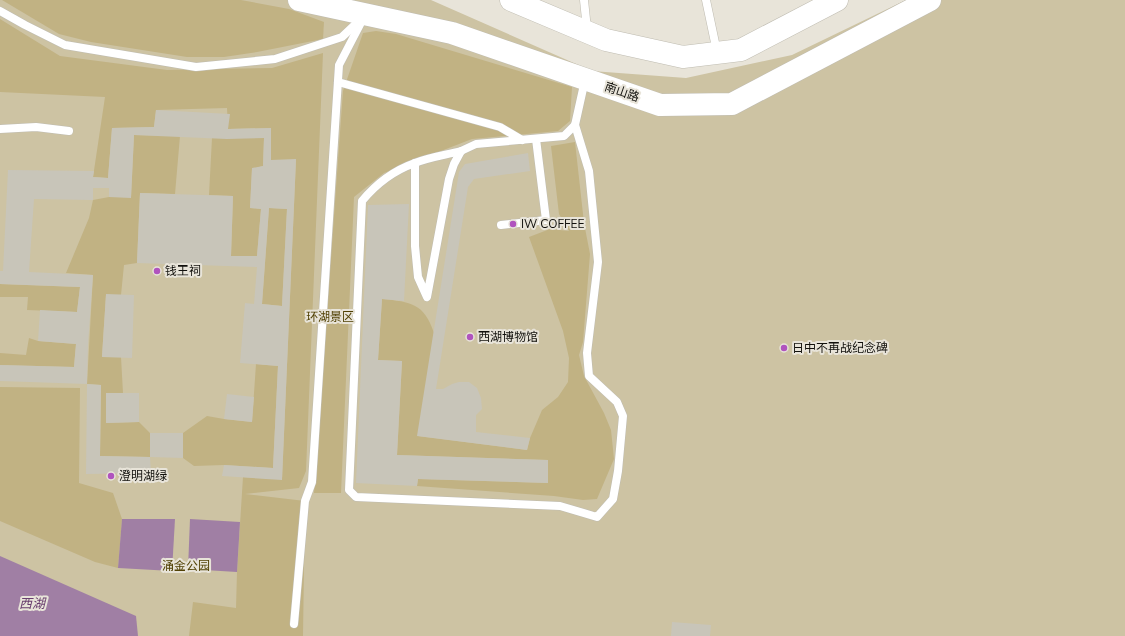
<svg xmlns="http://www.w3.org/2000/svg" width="1125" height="636" viewBox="0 0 1125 636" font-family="'Nunito Sans','Noto Sans SC',sans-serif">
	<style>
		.green { fill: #cdc3a3 }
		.forest { fill: #c1b283 }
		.water { fill: #a07fa4 }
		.building { fill: #c8c5b9; fill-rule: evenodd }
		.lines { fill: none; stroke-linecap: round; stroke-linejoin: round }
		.lane-casing { stroke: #bfbcb1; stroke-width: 9 }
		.primary-casing { stroke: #bfbcb1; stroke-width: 23 }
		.lane { stroke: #fff; stroke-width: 8 }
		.primary { stroke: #fff; stroke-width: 22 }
		.poi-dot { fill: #b053be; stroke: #e8e4d9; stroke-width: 1.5 }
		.labels { text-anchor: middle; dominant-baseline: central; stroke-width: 4; stroke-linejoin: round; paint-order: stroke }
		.street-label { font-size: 12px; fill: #11100c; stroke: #e8e4d9 }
		.poi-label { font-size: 12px; fill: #11100c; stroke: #e8e4d9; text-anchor: start }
		.park-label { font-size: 12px; fill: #514104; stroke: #e8e4d9 }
		.water-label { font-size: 13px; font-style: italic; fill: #683d6e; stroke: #e8e4d9 }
	</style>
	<rect width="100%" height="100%" fill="#e8e4d9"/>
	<path class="green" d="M0,0H431L592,71L686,78L792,55L906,0H1125V636H0Z"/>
	<g class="forest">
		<path d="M2,0H241L289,9L324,22L323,39L257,52L224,57H187L91,42L59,34Z"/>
		<path d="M0,19L60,56L167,70L272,68L323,53L306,471L299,488L245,494L305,501L303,636H189L193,602L236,608L237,572L243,477L282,479L296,160H271V128L228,129L227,108L156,110L154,127L112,128L108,178L93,177L105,97L0,92Z"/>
		<path d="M376,31L396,34L572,87L570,121L558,131L472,139L384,173L354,197L341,493H314L343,91L363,33Z"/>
		<path d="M134,135L180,136L175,194L140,193L137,263L124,265L121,295H106L102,356L121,357L123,393H106V423L139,422L150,433V457L100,456L101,385L87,384L93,275L66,273L89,218L93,200L109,197H131Z"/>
		<path d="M212,138H264L263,166L252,169L250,208L261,209L257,256H231L233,196L209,195Z"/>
		<path d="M575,142L584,223L590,254L583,342L579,355L584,376L604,413L611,430L614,459L597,499L583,500L554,496L417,486L418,479L548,483V460L397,455L402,361L378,360L382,299C411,302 424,303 434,333L418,436L527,450L530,438L542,410L558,397L568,382L569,358L563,331L529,237L550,229L569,231L559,214L551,146Z"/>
		<path d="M269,208L287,209L282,306L262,304Z"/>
		<path d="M0,284L80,287L77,312L27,310L28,297H0Z"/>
		<path d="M29,338L38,341L76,344L74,367L0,365V353L26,355Z"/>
		<path d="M256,364L278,366L273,468L224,465L194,466L183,458V433L207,416L224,419L252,422Z"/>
		<path d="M0,387L80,388L79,483L113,493L122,519L118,568L95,562L0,521Z"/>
	</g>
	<g class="water">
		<path d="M122,519H175L172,571L118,568Z"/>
		<path d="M190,519L240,522L237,572L188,569Z"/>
		<path d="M0,556L136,616L138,636H0Z"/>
	</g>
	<g class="building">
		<path d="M156,110L230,114L228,129L271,128V160L296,159L282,480L222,476L224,465L273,468L278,366L240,363L245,303L254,304L257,267L137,263L140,193L233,196L231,256H257L261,209L250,208L252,168L263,166L264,138L227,139L134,135L131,198L109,197V188H93V200L34,199L29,272L93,275L88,345L87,384L0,381V365L74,367L76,344L38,341L40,310L77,312L80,287L0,284V271H3L8,170L94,171L93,177L108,178L112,128L154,127ZM269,208L287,209L282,306L262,304Z"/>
		<path d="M528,153L530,171L474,179L468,187L436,389H443L452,384L459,382H469L477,388L481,398L482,409L476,415V432L530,438L527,450L417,436L459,172L465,164Z"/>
		<path d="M409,204L404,301L382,299L378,360L402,361L397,455L548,460V483L418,479L417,486L356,483L368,205Z"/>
		<path d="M106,294L134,295L132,358L102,357Z"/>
		<path d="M87,384L101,385L100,456L150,457V433H183V458L150,457L151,473L86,474Z"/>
		<path d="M106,393H139V422L106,423Z"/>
		<path d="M227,394L254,397L252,422L224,419Z"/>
		<path d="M672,622L711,625L710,636H671Z"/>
	</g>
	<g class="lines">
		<defs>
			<g id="lane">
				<path d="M584,0L587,29"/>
				<path d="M706,0L717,52"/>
				<path d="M0,11L25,25L65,45L196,67L275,59L342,37L360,20"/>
				<path d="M338,82L500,127L522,140"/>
				<path d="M0,129L36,127L69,131"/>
				<path d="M461,151C446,155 430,157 415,163C395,170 376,184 362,201L349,490L356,497L560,506L597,517L613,499L618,471L623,416L617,402L589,376L587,353L598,262L589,171L575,125"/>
				<path d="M415,163V246L418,277L427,297L449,179L454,164L461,151L476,144L564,136L575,125L585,80"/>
				<path d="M501,225L546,220L536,139"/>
				<path d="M294,624L305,501L312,482L339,65L365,15"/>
			</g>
			<g id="primary">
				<path d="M299,0L452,33L660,105L732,104L930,0"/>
				<path d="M511,0L606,40L683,57L741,50L837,0"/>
			</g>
		</defs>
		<use href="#lane" class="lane-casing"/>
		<use href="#primary" class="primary-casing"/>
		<use href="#lane" class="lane"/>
		<use href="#primary" class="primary"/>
	</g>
	<g class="poi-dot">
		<circle cx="513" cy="224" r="4"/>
		<circle cx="157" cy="271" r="4"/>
		<circle cx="470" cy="337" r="4"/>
		<circle cx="784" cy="348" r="4"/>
		<circle cx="111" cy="476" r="4"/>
	</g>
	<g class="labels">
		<g class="street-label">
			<text transform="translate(622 92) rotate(19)">南山路</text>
		</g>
		<g class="poi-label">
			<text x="521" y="224">IW COFFEE</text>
			<text x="165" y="271">钱王祠</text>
			<text x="478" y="337">西湖博物馆</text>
			<text x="792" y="348">日中不再战纪念碑</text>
			<text x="119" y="476">澄明湖绿</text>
		</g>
		<g class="park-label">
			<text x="330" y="317">环湖景区</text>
			<text x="186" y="566">涌金公园</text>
		</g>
		<g class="water-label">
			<text x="32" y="604">西湖</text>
		</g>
	</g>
</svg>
